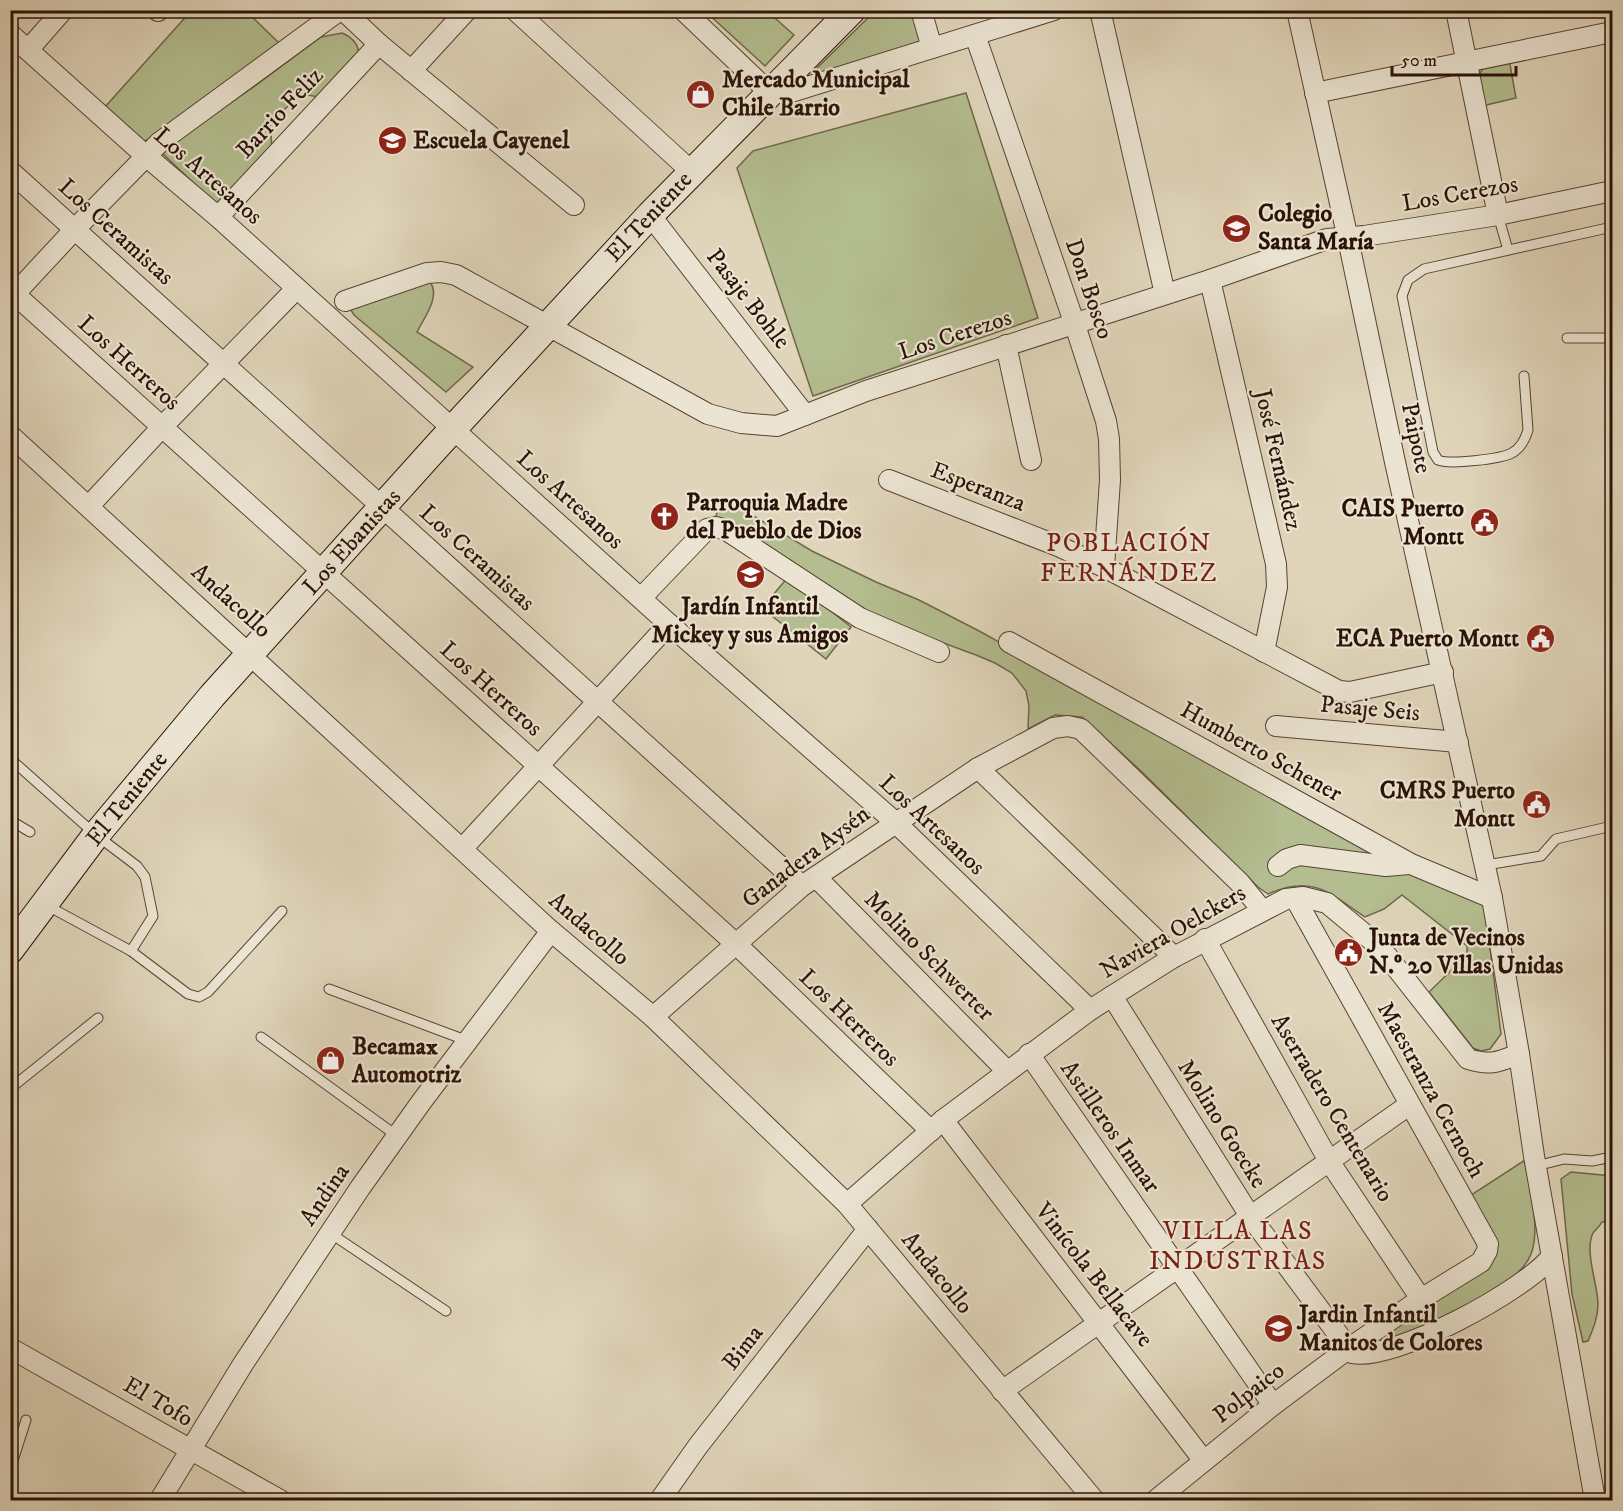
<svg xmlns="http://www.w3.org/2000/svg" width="1623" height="1511" viewBox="0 0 1623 1511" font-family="'IM FELL DW Pica',serif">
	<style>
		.green { fill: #b3bd8f; stroke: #6f684a; stroke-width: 1.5 }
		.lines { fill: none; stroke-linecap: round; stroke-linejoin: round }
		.lane-casing { stroke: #584333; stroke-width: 11 }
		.street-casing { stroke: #584333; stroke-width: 22 }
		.secondary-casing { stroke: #2b1206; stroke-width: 29 }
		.lane { stroke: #ebe4d2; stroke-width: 9 }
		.street { stroke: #ebe4d2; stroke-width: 20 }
		.secondary { stroke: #ebe4d2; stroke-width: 27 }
		.labels { text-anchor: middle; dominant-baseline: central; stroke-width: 4.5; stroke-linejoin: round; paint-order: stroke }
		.poi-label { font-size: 24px; font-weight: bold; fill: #2b1206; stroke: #ebe4d2; text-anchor: start }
		.street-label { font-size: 24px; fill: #2b1206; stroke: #ebe4d2 }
		.neighbourhood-label { font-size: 26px; letter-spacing: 1.5px; fill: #7a1f14; stroke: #ebe4d2 }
	</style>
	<rect width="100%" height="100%" fill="#e0d5ba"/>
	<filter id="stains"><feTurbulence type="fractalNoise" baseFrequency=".00333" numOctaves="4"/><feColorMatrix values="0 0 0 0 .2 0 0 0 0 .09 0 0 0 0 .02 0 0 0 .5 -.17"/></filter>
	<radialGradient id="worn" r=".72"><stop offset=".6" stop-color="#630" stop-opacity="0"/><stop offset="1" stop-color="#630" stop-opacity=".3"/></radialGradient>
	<g class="green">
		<path d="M191,11H246L280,44L150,139L144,141L105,107Z"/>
		<path d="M705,11H767L794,35L765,66Z"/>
		<path d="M875,11H915L925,43L811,76L812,73Z"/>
		<path d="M342,33C352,37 358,43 359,54L319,97L302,94L270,122L272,149L218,206L163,154L165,149L252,88L321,37Z"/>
		<path d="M1509,59L1516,98L1482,106C1477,72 1473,68 1509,59Z"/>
		<path d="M966,93L1038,318L813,396L737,168L753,151Z"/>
		<path d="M430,282C441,296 424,318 417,332L473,367L446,392L354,315L351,310L352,304Z"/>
		<path d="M730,505L742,509L812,551L876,582L919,600L981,632L1389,858L1484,902L1501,1034L1490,1049L1481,1051L1473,1048L1429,992L1467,955V946L1402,895L1384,909L1365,917C1329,893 1313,874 1268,894L1258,887L1141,771L1082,717L1055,715L1028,729L1029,706L1026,691L1012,673L995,663L976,655L862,613L716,518L717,510Z"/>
		<path d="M788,577L851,627L826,659L762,608Z"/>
		<path d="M1525,1160C1529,1186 1541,1229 1531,1254C1528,1262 1521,1270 1514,1276L1461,1311L1371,1348L1366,1339L1482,1265L1468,1197Z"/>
		<path d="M1571,1172L1612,1176V1221L1602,1222C1600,1226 1595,1230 1593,1233C1584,1251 1598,1285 1598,1304C1598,1318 1593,1329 1588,1341L1583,1342L1572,1294L1561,1179Z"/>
	</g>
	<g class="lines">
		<defs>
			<g id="lane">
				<path d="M1498,215L1508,250"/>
				<path d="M1567,338H1612"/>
				<path d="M1524,376L1528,430C1525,440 1521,448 1512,453C1501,459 1449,465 1438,460L1433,452L1402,296L1408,280L1424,269L1612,227"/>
				<path d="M15,763L96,835L137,866L145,877L153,916L131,951"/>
				<path d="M10,820L30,832"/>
				<path d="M1486,865L1541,856L1556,839L1612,826"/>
				<path d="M46,905L131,951L188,994L199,997L208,992L282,911"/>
				<path d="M329,989L468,1041"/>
				<path d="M261,1037L397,1136"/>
				<path d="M10,1085L16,1084L98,1018"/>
				<path d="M1536,1166L1564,1159L1592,1161L1612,1157"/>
				<path d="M330,1233L446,1311"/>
				<path d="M10,1470L26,1420"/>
			</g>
			<g id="street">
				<path d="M157,10L158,11"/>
				<path d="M343,10L379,44L574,205"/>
				<path d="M515,10L692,172"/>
				<path d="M683,10L770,93H788L1054,10"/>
				<path d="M921,10L932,48"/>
				<path d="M1100,10L1165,294"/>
				<path d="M1297,10L1348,239L1395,462L1492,898L1519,1054L1534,1156L1595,1500"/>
				<path d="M1456,10L1498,215"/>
				<path d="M10,34L146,156L218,217L669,624L895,822L1090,1010"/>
				<path d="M975,35L1074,322L1106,421L1109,439L1110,480L1104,567"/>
				<path d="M28,50L63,10"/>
				<path d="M411,71L467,10"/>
				<path d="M1315,93L1612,32"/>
				<path d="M10,171L802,886"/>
				<path d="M650,215L805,415"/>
				<path d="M218,217L379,44"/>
				<path d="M1210,280L1276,564L1277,587L1264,652"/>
				<path d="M10,290L735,943L931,1131"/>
				<path d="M10,299L75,229L160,142L340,10"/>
				<path d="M345,301L427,273L441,272L456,275L708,414L741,423L777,426L866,391L1210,280L1327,239L1364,236L1498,215L1612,191"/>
				<path d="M1006,345L1031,460"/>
				<path d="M10,435L551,931L653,1017L847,1204L1094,1500"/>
				<path d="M889,480L1058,546L1104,567L1339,691L1350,692L1443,672"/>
				<path d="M89,506L162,427L296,289"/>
				<path d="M641,598L707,529L716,527L726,530L860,618L939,652"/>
				<path d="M1009,642L1411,864L1492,898"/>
				<path d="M1276,726L1458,742"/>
				<path d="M978,768L1174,957"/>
				<path d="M462,849L669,624"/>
				<path d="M1278,866L1287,859L1300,855L1386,866L1409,864"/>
				<path d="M816,877L1007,1071"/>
				<path d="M1205,939L1329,1161L1421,1299"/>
				<path d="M1112,996L1250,1216L1352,1353C1393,1362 1526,1290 1552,1256"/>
				<path d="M653,1017L802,886L978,768L1053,728L1068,726L1081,729L1240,883L1262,910"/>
				<path d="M1029,1054L1273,1405"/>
				<path d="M943,1120L1204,1461"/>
				<path d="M847,1204L943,1120L1090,1010L1174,957L1286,899L1303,897L1327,903L1380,947L1468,1059C1491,1066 1498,1062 1519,1054"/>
				<path d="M10,1348L280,1500"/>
				<path d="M1002,1391L1409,1105"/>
				<path d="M160,1500L243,1364L360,1188L422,1101L551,931"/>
				<path d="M660,1500L698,1446L868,1229"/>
				<path d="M1156,1500L1273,1405L1348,1349L1421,1299L1481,1262L1487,1251L1488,1244L1295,898"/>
			</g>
			<path id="secondary" d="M10,950L96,835L212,696L439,444L650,215L852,10"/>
		</defs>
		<use href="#lane" class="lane-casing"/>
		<use href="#street" class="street-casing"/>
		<use href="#secondary" class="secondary-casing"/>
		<use href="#lane" class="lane"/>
		<use href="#street" class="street"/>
		<use href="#secondary" class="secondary"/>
	</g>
	<defs>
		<symbol id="shop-disc" viewBox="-11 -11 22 22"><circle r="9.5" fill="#8f2418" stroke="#ebe4d2"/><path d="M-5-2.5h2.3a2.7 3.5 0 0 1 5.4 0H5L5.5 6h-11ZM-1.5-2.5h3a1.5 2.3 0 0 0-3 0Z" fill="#fff"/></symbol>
		<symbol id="school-disc" viewBox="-11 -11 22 22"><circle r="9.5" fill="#8f2418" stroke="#ebe4d2"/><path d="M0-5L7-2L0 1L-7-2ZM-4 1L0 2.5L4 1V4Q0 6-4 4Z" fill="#fff"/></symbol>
		<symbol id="church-disc" viewBox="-11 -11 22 22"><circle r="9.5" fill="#8f2418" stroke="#ebe4d2"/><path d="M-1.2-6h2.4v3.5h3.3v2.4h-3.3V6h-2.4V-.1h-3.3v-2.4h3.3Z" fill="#fff"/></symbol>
		<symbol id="civic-disc" viewBox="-11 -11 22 22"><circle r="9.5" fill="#8f2418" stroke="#ebe4d2"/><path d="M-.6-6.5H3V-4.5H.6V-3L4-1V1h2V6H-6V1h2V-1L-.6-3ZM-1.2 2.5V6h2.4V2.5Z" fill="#fff"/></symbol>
	</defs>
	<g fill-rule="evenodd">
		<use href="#shop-disc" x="684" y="78" width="33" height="33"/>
		<use href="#school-disc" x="376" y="124" width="33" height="33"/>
		<use href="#school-disc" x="1220" y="212" width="33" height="33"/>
		<use href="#church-disc" x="648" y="500" width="33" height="33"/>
		<use href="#civic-disc" x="1468" y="506" width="33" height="33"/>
		<use href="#school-disc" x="734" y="558" width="33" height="33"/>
		<use href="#civic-disc" x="1524" y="622" width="33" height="33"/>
		<use href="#civic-disc" x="1520" y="788" width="33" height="33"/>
		<use href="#civic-disc" x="1332" y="936" width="33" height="33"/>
		<use href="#shop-disc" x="314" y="1044" width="33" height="33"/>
		<use href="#school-disc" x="1262" y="1312" width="33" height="33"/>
	</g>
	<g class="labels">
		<g class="poi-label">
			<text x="722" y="80">Mercado Municipal<tspan x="722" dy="28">Chile Barrio</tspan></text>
			<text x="413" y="141">Escuela Cayenel</text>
			<text x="1258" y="214">Colegio<tspan x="1258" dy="28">Santa María</tspan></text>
			<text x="686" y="503">Parroquia Madre<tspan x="686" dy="28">del Pueblo de Dios</tspan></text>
			<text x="1464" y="509" text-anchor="end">CAIS Puerto<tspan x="1464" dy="28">Montt</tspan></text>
			<text x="750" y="607" text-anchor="middle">Jardín Infantil<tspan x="750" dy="28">Mickey y sus Amigos</tspan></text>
			<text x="1519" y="639" text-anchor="end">ECA Puerto Montt</text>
			<text x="1515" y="791" text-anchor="end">CMRS Puerto<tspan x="1515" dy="28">Montt</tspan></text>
			<text x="1369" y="938">Junta de Vecinos<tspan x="1369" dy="28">N.º 20 Villas Unidas</tspan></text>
			<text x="352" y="1047">Becamax<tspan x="352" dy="28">Automotriz</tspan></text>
			<text x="1299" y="1315">Jardin Infantil<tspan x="1299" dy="28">Manitos de Colores</tspan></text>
		</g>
		<g class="street-label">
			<text transform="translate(280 113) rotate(-47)">Barrio Feliz</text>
			<text transform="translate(208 176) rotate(41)">Los Artesanos</text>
			<text transform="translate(1460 194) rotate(-10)">Los Cerezos</text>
			<text transform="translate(649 217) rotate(-47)">El Teniente</text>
			<text transform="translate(116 232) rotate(42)">Los Ceramistas</text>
			<text transform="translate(1089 289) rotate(71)">Don Bosco</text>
			<text transform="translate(748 299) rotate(52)">Pasaje Bohle</text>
			<text transform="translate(955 335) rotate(-18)">Los Cerezos</text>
			<text transform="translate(129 363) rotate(42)">Los Herreros</text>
			<text transform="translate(1416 438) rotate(78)">Paipote</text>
			<text transform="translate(1278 460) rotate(77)">José Fernández</text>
			<text transform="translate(978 487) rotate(21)">Esperanza</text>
			<text transform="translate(570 500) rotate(42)">Los Artesanos</text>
			<text transform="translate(352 542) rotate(-48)">Los Ebanistas</text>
			<text transform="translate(477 558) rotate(42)">Los Ceramistas</text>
			<text transform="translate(231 601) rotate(42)">Andacollo</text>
			<text transform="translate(491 689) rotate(42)">Los Herreros</text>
			<text transform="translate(1370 709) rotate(5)">Pasaje Seis</text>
			<text transform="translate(1261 752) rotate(29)">Humberto Schener</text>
			<text transform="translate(127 799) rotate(-51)">El Teniente</text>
			<text transform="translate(932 825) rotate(43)">Los Artesanos</text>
			<text transform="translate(806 857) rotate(-37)">Ganadera Aysén</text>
			<text transform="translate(589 929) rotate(41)">Andacollo</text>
			<text transform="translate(1173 932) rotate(-30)">Naviera Oelckers</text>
			<text transform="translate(929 956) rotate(45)">Molino Schwerter</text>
			<text transform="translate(849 1018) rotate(44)">Los Herreros</text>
			<text transform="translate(1431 1090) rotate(61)">Maestranza Cernoch</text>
			<text transform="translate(1332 1108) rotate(59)">Aserradero Centenario</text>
			<text transform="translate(1222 1124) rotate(58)">Molino Goecke</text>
			<text transform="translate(1110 1127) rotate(55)">Astilleros Inmar</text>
			<text transform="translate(325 1195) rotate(-56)">Andina</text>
			<text transform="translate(937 1273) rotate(51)">Andacollo</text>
			<text transform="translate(1094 1275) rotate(52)">Vinícola Bellacave</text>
			<text transform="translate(743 1348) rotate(-52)">Bima</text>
			<text transform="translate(1249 1393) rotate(-38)">Polpaico</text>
			<text transform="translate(158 1402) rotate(30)">El Tofo</text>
		</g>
		<g class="neighbourhood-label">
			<text x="1129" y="543">POBLACIÓN<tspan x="1129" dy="30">FERNÁNDEZ</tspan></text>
			<text x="1238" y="1231">VILLA LAS<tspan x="1238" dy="30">INDUSTRIAS</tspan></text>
		</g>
	</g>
	<rect width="1623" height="1511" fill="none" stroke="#e0d5ba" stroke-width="36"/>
	<rect x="12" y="12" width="1599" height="1487" fill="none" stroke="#2b1206" stroke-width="3"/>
	<rect x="18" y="18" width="1587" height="1475" fill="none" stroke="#2b1206" stroke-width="1.5"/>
	<path d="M1392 66v9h124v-9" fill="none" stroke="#2b1206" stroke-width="3"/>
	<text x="1401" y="66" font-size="18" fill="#2b1206" stroke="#ebe4d2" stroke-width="4.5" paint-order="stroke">50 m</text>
	<rect width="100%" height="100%" filter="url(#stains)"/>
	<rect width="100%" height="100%" fill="url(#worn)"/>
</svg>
